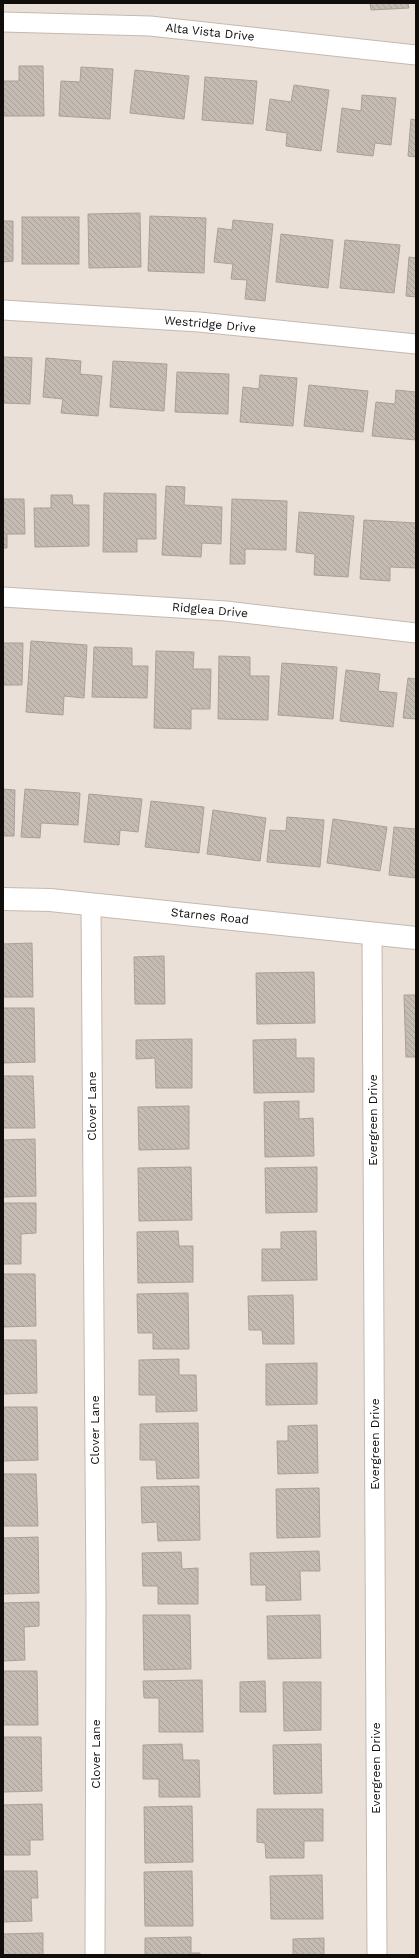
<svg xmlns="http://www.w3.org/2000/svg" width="419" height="1958" viewBox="0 0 419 1958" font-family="'Work Sans',sans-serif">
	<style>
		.building { fill: url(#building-back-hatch); stroke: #a9a097 }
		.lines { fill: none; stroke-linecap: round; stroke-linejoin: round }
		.minor-casing { stroke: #c3b9b0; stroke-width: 21 }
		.secondary-casing { stroke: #c3b9b0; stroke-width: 24 }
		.minor { stroke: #fff; stroke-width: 19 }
		.secondary { stroke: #fff; stroke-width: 22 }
		.labels { text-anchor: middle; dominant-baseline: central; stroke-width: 3; stroke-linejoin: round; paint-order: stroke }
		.street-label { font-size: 12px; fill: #100d0a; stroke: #fff }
	</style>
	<defs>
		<pattern id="building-back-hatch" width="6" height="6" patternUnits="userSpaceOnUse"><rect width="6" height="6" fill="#c4bbb2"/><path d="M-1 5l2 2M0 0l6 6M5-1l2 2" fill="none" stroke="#a7a098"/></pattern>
	</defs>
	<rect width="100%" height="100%" fill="#ebe0d7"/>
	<g class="building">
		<path d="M370,3H408L409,8L371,10Z"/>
		<path d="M19,66H43L44,116H3V81H19Z"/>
		<path d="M81,67L113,69L110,119L59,116L61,81L80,82Z"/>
		<path d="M135,70L189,76L184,119L130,113Z"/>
		<path d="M205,77L257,81L253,124L202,120Z"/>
		<path d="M294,85L329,90L321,151L286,146L287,133L266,130L270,99L291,102Z"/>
		<path d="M362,95L396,98L391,145L375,143L373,156L337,152L342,108L361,111Z"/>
		<path d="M411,119L416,120V157L408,156Z"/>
		<path d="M140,213L141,267L89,268L88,214Z"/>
		<path d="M150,216L206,218L204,273L148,271Z"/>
		<rect x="22" y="217" width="57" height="47"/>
		<path d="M233,220L273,224L265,301L245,299L247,280L231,279L233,264L214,262L218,228L232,230Z"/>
		<path d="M3,221H13V261L3,262Z"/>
		<path d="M281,234L333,240L328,288L276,282Z"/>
		<path d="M345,240L400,245L394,293L340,288Z"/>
		<path d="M409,257L416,258V297L406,296Z"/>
		<path d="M3,357L32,358L30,404L3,403Z"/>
		<path d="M46,358L81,361L80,374L102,376L98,416L61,413L63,399L43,397Z"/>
		<path d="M113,361L167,364L164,411L110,407Z"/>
		<path d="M177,372L229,374L228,414L175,412Z"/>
		<path d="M260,375L297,378L293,426L240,422L243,387L259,389Z"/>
		<path d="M309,385L368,391L363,432L304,426Z"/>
		<path d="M396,390L416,392V440L372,436L376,402L395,404Z"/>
		<path d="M166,486L185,487L184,505L222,507L221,544L202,543L201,557L162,555Z"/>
		<path d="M104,493L156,494V539H137V552H103Z"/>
		<path d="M51,495H72L73,505H89V546L35,547L34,508H51Z"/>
		<path d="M3,499H24L25,534H7V548H3Z"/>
		<path d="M232,499L287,501L286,550L245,549V564H230Z"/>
		<path d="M299,512L354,516L348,577L314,575L315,554L296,552Z"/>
		<path d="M364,520L416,523V568L390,567V581L360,579Z"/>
		<path d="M31,641L87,645L84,698L64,696L63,715L26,712Z"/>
		<path d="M3,643H23L22,685H3Z"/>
		<path d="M94,647L132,648V666H148L147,698L92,697Z"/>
		<path d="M156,651L194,652L193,669H211L210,709H191V729L154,728Z"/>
		<path d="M219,656L250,657V676H269L268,720L218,719Z"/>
		<path d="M282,663L337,667L333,719L278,715Z"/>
		<path d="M346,670L380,674L378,691L397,693L393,727L340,721Z"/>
		<path d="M408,678L416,679V719L403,718Z"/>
		<path d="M3,789L15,790L14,836H3Z"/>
		<path d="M25,789L80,793L78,825L41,823L40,838L21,837Z"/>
		<path d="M89,794L142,799L138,832L120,830L119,845L84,842Z"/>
		<path d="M151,801L204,807L199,853L145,847Z"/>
		<path d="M213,810L266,818L260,861L207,854Z"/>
		<path d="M287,817L324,820L320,867L267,862L270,830L286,831Z"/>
		<path d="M333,819L387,827L380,871L327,863Z"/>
		<path d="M394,827L416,829V878L389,875Z"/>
		<path d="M32,943L33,997H3V944Z"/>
		<path d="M164,956L165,1004H135L134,957Z"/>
		<path d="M314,972L315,1023L257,1024L256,973Z"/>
		<path d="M404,995H416V1057H406Z"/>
		<path d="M3,1008H34L35,1062L3,1063Z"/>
		<path d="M192,1039V1088H156L155,1058L136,1059V1040Z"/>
		<path d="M296,1039V1058H314V1092L254,1093L253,1040Z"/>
		<path d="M3,1076H33L35,1128H3Z"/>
		<path d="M299,1101V1119L313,1118L314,1156L265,1157L264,1102Z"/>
		<path d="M189,1106V1149L139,1150L138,1107Z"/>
		<path d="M35,1139L36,1196L3,1197V1140Z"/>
		<path d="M191,1167L192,1220L139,1221L138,1168Z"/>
		<path d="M317,1167V1212L266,1213L265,1168Z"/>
		<path d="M3,1203H36V1233L21,1234V1264H3Z"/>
		<path d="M178,1231L179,1246H193V1282L138,1283L137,1232Z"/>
		<path d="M316,1231L317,1280L262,1281V1249H281V1232Z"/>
		<path d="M3,1274H35L36,1326L3,1327Z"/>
		<path d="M188,1293L189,1349H153V1333H138L137,1294Z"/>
		<path d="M293,1295L294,1344H263L262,1330H249L248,1296Z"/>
		<path d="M3,1340H36L37,1393L3,1394Z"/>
		<path d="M179,1359V1375H196L197,1411L156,1412V1395H139V1360Z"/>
		<path d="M317,1363V1404L266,1405V1364Z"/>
		<path d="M3,1407H37L38,1460L3,1461Z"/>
		<path d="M198,1423L199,1478L157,1479L156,1460H140V1424Z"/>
		<path d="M317,1425L318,1473L278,1474L277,1441H288V1426Z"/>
		<path d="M3,1474H36L38,1526H3Z"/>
		<path d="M199,1486L200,1540L158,1541L157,1522L142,1523L141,1487Z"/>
		<path d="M319,1488L320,1537L277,1538L276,1489Z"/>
		<path d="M38,1537L39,1593L3,1594V1538Z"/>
		<path d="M319,1551L320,1571H300L301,1600L266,1601V1585H251L250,1553Z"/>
		<path d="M181,1552L182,1569L198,1568V1604H158V1586H143L142,1553Z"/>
		<path d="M39,1602V1626L24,1627L25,1660L3,1661V1603Z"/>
		<path d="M143,1615H190L191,1669L144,1670Z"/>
		<path d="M320,1615L321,1658L268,1659L267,1616Z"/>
		<path d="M3,1671H37L38,1725H3Z"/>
		<path d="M202,1680L203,1732H159V1698H144L143,1681Z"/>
		<path d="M265,1681L266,1712H240V1682Z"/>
		<path d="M283,1682H321V1730L284,1731Z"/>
		<path d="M3,1737H41L42,1791L3,1792Z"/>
		<path d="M182,1744L183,1760H199L200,1797H159V1779H143V1745Z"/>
		<path d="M321,1744L322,1793L274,1794L273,1745Z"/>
		<path d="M42,1804L43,1840H30V1855H3V1805Z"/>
		<path d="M192,1806L193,1862L145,1863L144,1807Z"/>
		<path d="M257,1809H323V1841H304V1858H266L265,1843L257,1842Z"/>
		<path d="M3,1871H37L38,1898H31L32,1921L3,1922Z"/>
		<path d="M192,1871L193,1926H145L144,1872Z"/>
		<path d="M322,1875L323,1919H271L270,1876Z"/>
		<path d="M43,1933V1955H3V1934Z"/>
		<path d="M191,1937V1953H200V1955H145V1938Z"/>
		<path d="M324,1938V1955H293V1939Z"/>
	</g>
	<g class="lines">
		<defs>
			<g id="minor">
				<path d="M3,22L150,26L416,55"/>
				<path d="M3,310L199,322L416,344"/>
				<path d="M3,597L226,611L416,633"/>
				<path d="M91,904L96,1602L95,1955"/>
				<path d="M372,933L377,1955"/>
			</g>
			<path id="secondary" d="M3,899L50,900L416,938"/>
		</defs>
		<use href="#minor" class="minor-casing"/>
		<use href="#secondary" class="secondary-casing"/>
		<use href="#minor" class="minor"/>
		<use href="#secondary" class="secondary"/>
	</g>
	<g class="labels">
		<g class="street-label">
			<text transform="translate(210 32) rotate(6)">Alta Vista Drive</text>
			<text transform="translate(210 324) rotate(5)">Westridge Drive</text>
			<text transform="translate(210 610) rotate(5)">Ridglea Drive</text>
			<text transform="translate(210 916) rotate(6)">Starnes Road</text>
			<text transform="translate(92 1106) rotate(-90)">Clover Lane</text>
			<text transform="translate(373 1120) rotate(-90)">Evergreen Drive</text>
			<text transform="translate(95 1430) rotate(-90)">Clover Lane</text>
			<text transform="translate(375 1444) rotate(-90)">Evergreen Drive</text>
			<text transform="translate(96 1754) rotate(-90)">Clover Lane</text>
			<text transform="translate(376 1768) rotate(-90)">Evergreen Drive</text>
		</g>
	</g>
	<rect width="419" height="1958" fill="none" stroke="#100d0a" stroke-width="8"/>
</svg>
